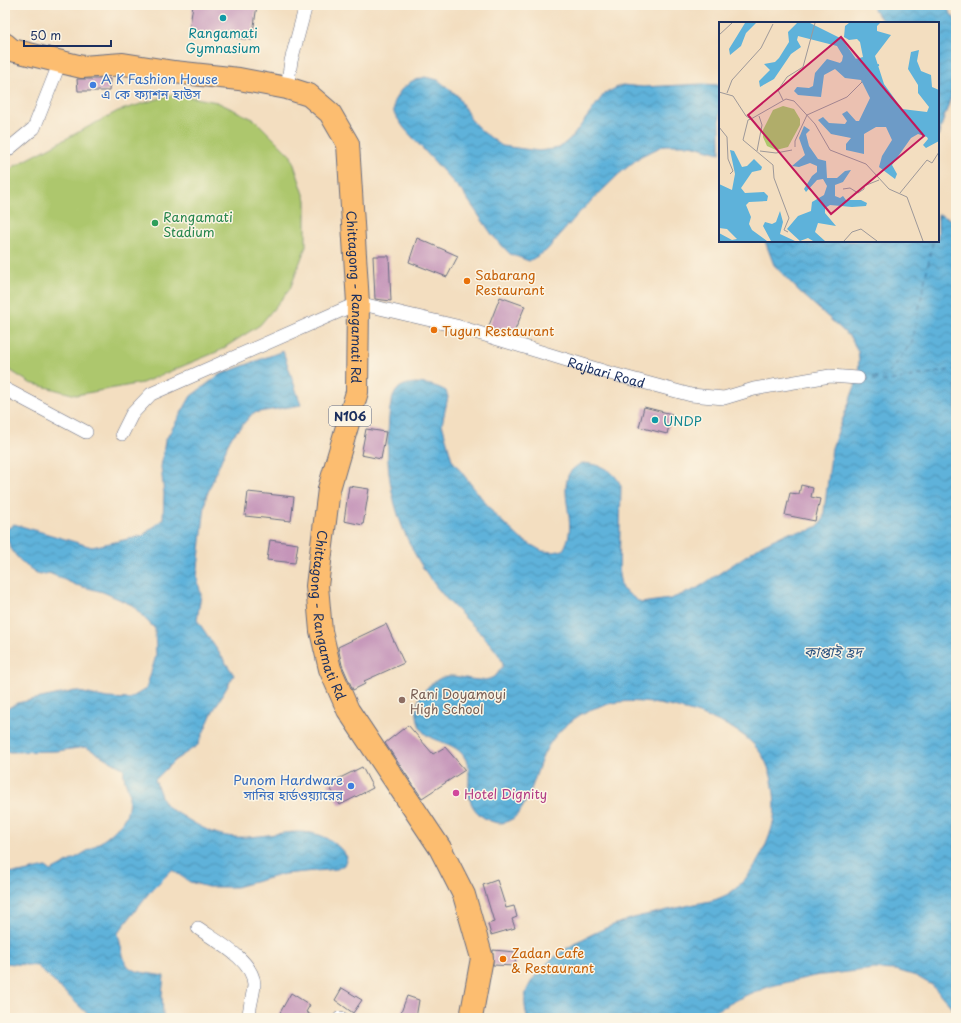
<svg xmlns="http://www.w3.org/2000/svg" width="961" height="1023" viewBox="0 0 961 1023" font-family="'Playpen Sans','Noto Sans Bengali',sans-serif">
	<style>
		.pitch { fill: #adc76d; stroke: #647b66 }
		.water { fill: url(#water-waves); stroke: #3c709c }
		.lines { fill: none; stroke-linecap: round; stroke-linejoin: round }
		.ferry { stroke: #2f5683; stroke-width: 1; stroke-dasharray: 5 4; stroke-linecap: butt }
		.building { fill: #c595b9 }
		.street-casing { stroke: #676c80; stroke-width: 14 }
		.highway-casing { stroke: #676c80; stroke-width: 24 }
		.street { stroke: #fff; stroke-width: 13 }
		.highway { stroke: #fcbd6f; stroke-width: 22 }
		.culture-dot { fill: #0f9aa8; stroke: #fcf5e5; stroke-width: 1.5 }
		.shop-dot { fill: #3f7fe0; stroke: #fcf5e5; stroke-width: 1.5 }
		.leisure-dot { fill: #2e9e5b; stroke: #fcf5e5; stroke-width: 1.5 }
		.food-dot { fill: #e8710a; stroke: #fcf5e5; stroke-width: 1.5 }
		.education-dot { fill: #8d6e63; stroke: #fcf5e5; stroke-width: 1.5 }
		.hotel-dot { fill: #d1479c; stroke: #fcf5e5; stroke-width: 1.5 }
		.labels { text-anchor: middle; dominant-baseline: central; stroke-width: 3; stroke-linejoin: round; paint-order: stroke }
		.shield { fill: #fcf5e5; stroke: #5e6a86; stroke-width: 1 }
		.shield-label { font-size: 12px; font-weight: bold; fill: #1b2f5e }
		.culture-label { font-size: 13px; fill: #0d838f; stroke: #fcf5e5 }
		.shop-label { font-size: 13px; fill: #366cbe; stroke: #fcf5e5; text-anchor: start }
		.leisure-label { font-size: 13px; fill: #27864d; stroke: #fcf5e5; text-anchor: start }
		.food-label { font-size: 13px; fill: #c56008; stroke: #fcf5e5; text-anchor: start }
		.street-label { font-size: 13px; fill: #1b2f5e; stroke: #fcf5e5 }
		.education-label { font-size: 13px; fill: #785e54; stroke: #fcf5e5; text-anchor: start }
		.hotel-label { font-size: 13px; fill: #b23c85; stroke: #fcf5e5; text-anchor: start }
		.water-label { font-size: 14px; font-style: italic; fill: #2f5683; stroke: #fcf5e5 }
		.inset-river { fill: none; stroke: #5eb2da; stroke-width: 2 }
		.inset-road { fill: none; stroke: #9d9899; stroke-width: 1 }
		.view { fill: #c2185b; fill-opacity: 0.15; stroke: #c2185b; stroke-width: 2 }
		.inset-edge { fill: none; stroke: #1b2f5e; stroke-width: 2 }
	</style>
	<defs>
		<pattern id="water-waves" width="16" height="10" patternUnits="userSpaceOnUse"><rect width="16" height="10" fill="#5eb2da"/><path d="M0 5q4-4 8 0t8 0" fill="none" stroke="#4d91b4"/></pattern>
	</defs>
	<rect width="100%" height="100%" fill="#fcf5e5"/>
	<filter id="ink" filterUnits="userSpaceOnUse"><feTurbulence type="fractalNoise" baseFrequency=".025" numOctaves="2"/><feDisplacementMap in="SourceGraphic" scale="8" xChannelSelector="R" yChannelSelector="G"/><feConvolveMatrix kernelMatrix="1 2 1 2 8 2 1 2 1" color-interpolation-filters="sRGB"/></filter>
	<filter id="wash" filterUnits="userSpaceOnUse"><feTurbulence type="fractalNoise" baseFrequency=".012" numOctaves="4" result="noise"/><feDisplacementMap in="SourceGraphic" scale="16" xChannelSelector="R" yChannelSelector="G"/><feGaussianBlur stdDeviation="0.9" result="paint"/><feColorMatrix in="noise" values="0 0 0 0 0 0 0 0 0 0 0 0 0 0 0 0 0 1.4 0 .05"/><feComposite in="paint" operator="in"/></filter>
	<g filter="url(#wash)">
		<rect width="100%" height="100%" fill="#f3dec0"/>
		<path class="pitch" d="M174,94L217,102L255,120L291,156L306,200V246L290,289L260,325L219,351L142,383L76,395L30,383L5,367V175L13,167L118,111Z"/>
		<g class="water">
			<path d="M871,5H945L956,21L955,42L951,97L938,136V23H884Z"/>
			<path d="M425,77L438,80L457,95L472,121L483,132L502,146L539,151L559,148L573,136L604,94L622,85L643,87L702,84L720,85V153L691,145H665L641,156L619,174L579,213L546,251L529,261L510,254L493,236L464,194L404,128L394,113V101L401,90L412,81Z"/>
			<path d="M938,214L956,222V1012L932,985L916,976L896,970L874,969L814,976L771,986L744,996L703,1018H527C526,1011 524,1004 525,997C533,957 605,925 641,916C659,912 677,908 695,904C704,902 714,901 722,897C748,887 770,844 774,818C776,804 774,790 771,776C767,762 761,751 750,741C725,716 653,698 619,702C605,704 592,708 580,715C566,724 554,735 546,750C534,770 527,831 494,822C484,819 477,814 472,805C464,791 474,772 465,758C451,735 420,748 417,715C416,707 419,696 425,690C431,683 440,677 448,676C465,675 489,689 500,670C502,668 503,666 503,664C501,651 463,616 453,606C409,560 384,499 388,435C389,421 388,398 399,388C411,379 434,384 446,391L448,397L442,424L452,460L495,515L521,539L542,551L554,552L563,550C579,524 560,501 568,476C570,470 576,467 581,463C599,464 614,469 621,486L619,575L622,589L641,603L670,599L696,589L762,545L787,533L808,531L818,526L823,520L832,448L858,378L859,360L858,351L850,337L798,290L774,265L765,241H938Z"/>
			<path d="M283,351L301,405L253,413L230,439L206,497L197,577L201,595L197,620L234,675L212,713L198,745L175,760L155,780C158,787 161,799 166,805C170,810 178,813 184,817C195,824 209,832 222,835C265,846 315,810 347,857L344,865L337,869L284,874L236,887H208L190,882L172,870L148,894L118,933C127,974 124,969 164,976L162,995L163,1015L168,1018H92L37,966L5,963V872L19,873L46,867L51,871C72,860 114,839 125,817C128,812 129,801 129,796C129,786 122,779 124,769L86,747L57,751L5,752V710L17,703L75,691L107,698L129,699L146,689L156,656L155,629L132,605L103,592L76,585L49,573L40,575C22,564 8,553 6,530L14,524L92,547L142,536L163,519L164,494L161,467L165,441L191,396L219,375Z"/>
		</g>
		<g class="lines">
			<g class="ferry">
				<path d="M938,219L939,215"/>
				<path d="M864,378L886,377L912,342L933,241"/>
				<path d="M864,379L887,381L956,369"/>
			</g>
		</g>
		<g id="blocks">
			<g class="building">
				<path d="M193,5H257L252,40L189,32Z"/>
				<path d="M77,79H110L109,91H78Z"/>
				<path d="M417,238L458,256L447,277L409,262Z"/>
				<path d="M373,256H389L391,301L375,299Z"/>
				<path d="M500,297L525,306L513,335L488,328Z"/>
				<path d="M644,407L672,414L667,434L639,427Z"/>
				<path d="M366,429L386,432L381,459L361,455Z"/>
				<path d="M801,485L813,488L811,497L820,499L815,521L785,515L790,493L799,494Z"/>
				<path d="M349,486L369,489L363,525L344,521Z"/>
				<path d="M248,492L294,497L291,521L245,516Z"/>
				<path d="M270,540L298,544L295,563L267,560Z"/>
				<path d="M386,624L404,663L364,681L365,684L353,690L342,665L338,647Z"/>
				<path d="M408,725L433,754L445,747L465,770L422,798L385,743Z"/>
				<path d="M362,767L373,788L340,805L328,784Z"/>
				<path d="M497,880L506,908L514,906L517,917L512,919L515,928L491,935L488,924L494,922L483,885Z"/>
				<path d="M493,950L516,952L515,966L493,965Z"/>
				<path d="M342,988L362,1000L353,1013L335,1000Z"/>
				<path d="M291,993L310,1005L306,1012L316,1018H277Z"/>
				<path d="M407,996L419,1000L416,1018H399Z"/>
			</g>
		</g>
	</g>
	<g filter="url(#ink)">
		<use href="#blocks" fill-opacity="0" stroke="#676c80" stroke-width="1"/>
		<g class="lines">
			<defs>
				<g id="street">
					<path d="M287,88L291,61L306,5"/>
					<path d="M5,152L34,128L60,62"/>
					<path d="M5,389L86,432"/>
					<path id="s1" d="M122,434L132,414L151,394L358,303L456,326L606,372L691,395L724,398L754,389L830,376L858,378"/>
					<path d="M198,928C216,941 253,960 254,984C254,994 249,1005 249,1018"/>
					<path d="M340,1018H341"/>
				</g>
				<g id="highway">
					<path id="s2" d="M5,44L12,50L82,67L123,64L174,72L239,79L287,88L309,95L330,113L348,144L358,303L357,392L329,489L317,586L321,631L330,669L348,710L440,848L464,895L482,958L471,1018"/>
				</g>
			</defs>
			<use href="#street" class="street-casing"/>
			<use href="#highway" class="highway-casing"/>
			<use href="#street" class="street"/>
			<use href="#highway" class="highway"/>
		</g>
	</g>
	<g class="culture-dot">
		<circle cx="223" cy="18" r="4"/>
		<circle cx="655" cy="420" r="4"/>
	</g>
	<g class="shop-dot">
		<circle cx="93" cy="85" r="4"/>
		<circle cx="351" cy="786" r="4"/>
	</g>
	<circle class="leisure-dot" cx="155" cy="223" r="4"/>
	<g class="food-dot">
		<circle cx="467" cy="281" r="4"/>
		<circle cx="434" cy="330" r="4"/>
		<circle cx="503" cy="959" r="4"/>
	</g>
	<circle class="education-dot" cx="402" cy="700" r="4"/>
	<circle class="hotel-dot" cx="456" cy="793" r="4"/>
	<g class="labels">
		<rect class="shield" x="329" y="406" width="42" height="20" rx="3"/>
		<g class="shield-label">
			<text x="350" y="416">N106</text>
		</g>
		<g class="culture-label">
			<text x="223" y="32">Rangamati<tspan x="223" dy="15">Gymnasium</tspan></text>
			<text x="663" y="420" text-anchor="start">UNDP</text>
		</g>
		<g class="shop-label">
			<text x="101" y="78">A K Fashion House<tspan x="101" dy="15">এ কে ফ্যাশন হাউস</tspan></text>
			<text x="343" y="779" text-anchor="end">Punom Hardware<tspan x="343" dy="15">সানির হার্ডওয়্যারের</tspan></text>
		</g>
		<g class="leisure-label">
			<text x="163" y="216">Rangamati<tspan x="163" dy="15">Stadium</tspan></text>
		</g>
		<g class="food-label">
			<text x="475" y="274">Sabarang<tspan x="475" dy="15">Restaurant</tspan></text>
			<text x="442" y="330">Tugun Restaurant</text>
			<text x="511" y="952">Zadan Cafe<tspan x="511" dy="15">&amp; Restaurant</tspan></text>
		</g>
		<g class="street-label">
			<text stroke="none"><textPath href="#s2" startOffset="528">Chittagong - Rangamati Rd</textPath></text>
			<text stroke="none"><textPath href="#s1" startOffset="534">Rajbari Road</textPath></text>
			<text stroke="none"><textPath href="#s2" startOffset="852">Chittagong - Rangamati Rd</textPath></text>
		</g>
		<g class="education-label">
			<text x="410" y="693">Rani Doyamoyi<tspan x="410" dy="15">High School</tspan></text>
		</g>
		<g class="hotel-label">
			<text x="464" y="793">Hotel Dignity</text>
		</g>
		<g class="water-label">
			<text x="833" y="651">কাপ্তাই হ্রদ</text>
		</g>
	</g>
	<g transform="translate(719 22)">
		<rect width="220" height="220" fill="#f3dec0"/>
		<path d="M64,84L75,87L81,97V103L69,125L57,128L48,124L44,115V108L54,88Z" fill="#adc76d"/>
		<path d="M26,1H37L27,11L22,24L11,33L10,27ZM78,1H91L123,17L137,37L144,35L141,20L138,17L130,18L125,15L126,4L130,1H161L158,4V9L172,13L156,34L165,62L183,87L208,90L210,85L199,71V63L189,47L192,30L200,28L198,39L202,49L212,53L213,65L220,68V119L207,126L204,123L209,117L208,115L199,112L192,116L173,143L178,152L176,157L160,145L163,134L173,118L167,105H157L145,112V132L127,128V122L132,116L112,112L99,98L104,95L110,101L126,102L128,99L123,92L128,89L137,99H140L151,76L142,58L126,56L116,47L105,53L102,75L79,73L75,69L78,65L90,66L94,64L96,51L108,37L121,41L123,39L124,34L118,24L79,14L78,18L82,25L72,32L55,57L41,65L40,59L51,48L45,42L56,40L60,36L70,20L69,10ZM85,104L91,108L87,112L90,124L99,137L107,139L108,156H118L126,149L132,148L124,160L116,163V174L121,176L124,174L127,178H142L148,181L147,184L133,185L111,183L106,186V191L117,204L99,201L96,210L106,219H94L89,216L81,219L68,207L79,194L92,189L93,180L105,173L108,164L104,157L98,158L87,170L85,167L93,154L98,150V144L91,141L80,145L73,144L86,133L80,116ZM11,128L15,129L23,145L28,144L35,137L43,145L42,148L33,150L22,166L26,171L45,170L49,174L48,179L30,180L27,183L32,195L30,202L33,208L48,219H0V211L13,218L18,217L8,207L0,206V162L13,168L16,152ZM61,189L64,200L61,212L76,219H52L44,204L46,200L53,202L57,200Z" fill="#5eb2da"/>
		<path class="inset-river" d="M137,37L145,52V58M143,60L155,44L160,43"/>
		<path class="inset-road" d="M0,13L13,1M0,70L14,74L27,94L32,97L67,77L75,79L96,102L111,128L147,142L170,167L188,175L204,219M8,71L13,58L42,26L54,2M64,78L59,68L68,55L84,45L96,1M32,97L29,98L24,118L54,143L55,156L70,196L65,208L69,210M0,105L8,115L9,137L14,149L11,152M76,125V119L88,93L128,75L143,60M38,129L43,103L40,94M41,129L57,131L73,128M124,167L131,166L139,171L145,167V164L160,158M181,171L208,138L213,141L220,130M125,219L133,210L142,207L158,219"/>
		<path class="view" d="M122,15L205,114L112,192L29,93Z"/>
		<rect width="220" height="220" class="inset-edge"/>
	</g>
	<rect width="961" height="1023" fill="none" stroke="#fcf5e5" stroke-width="20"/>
	<path d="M24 40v6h87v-6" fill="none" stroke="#1b2f5e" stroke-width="2"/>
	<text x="30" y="40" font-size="12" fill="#1b2f5e" stroke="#fcf5e5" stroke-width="3" paint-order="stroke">50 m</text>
</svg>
